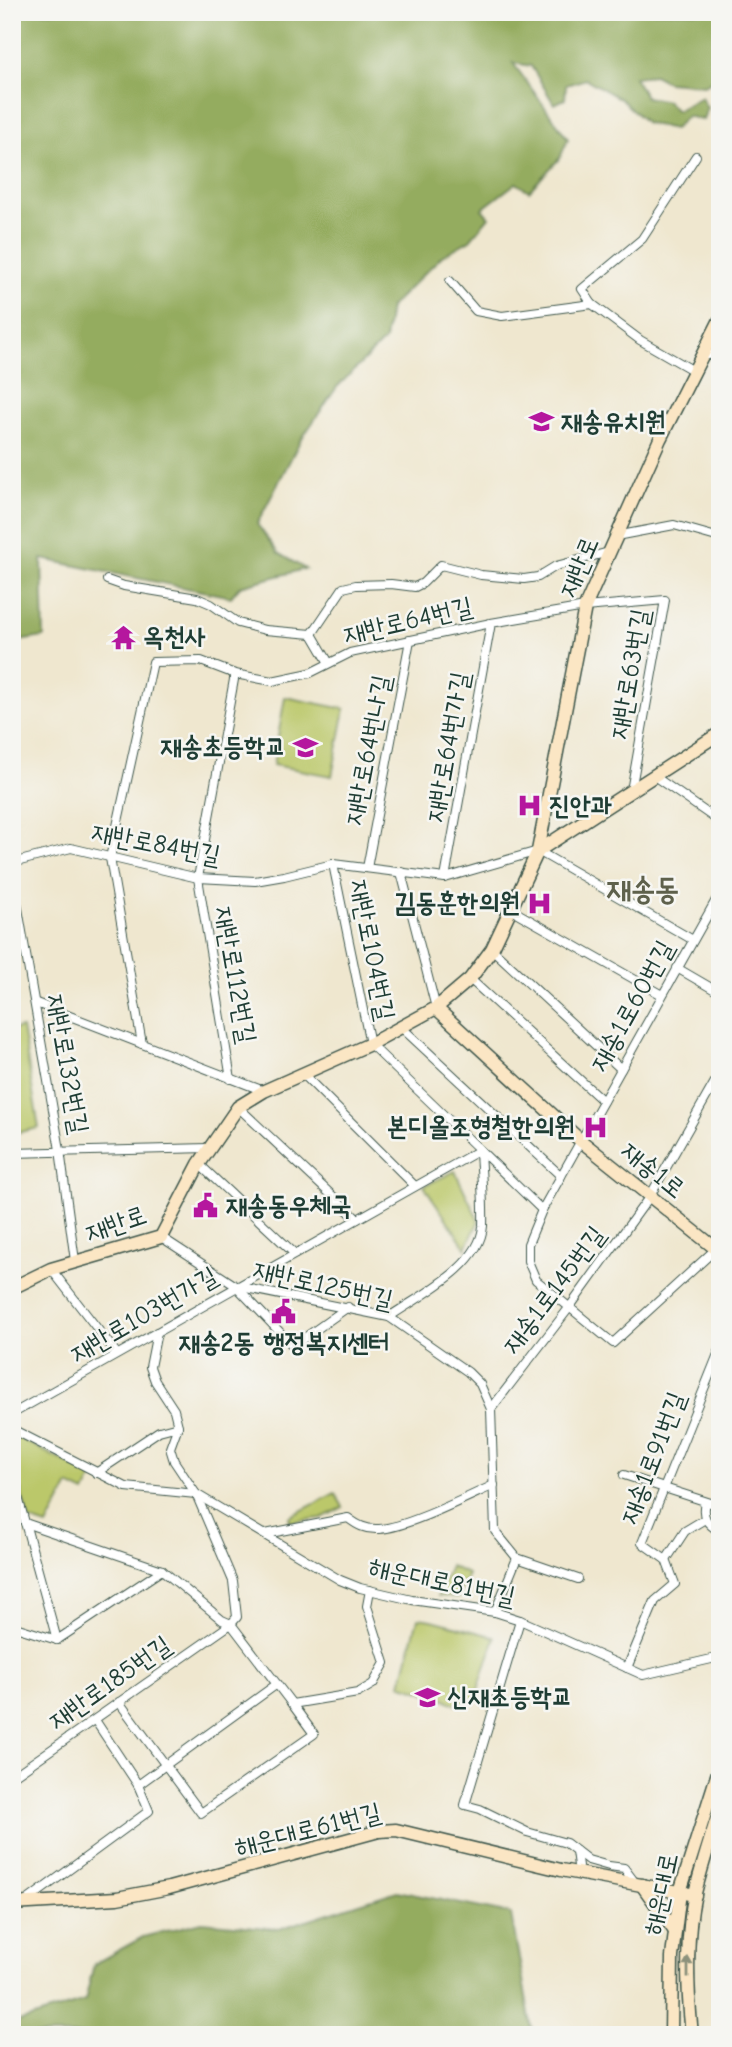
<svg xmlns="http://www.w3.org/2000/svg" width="732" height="2047" viewBox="0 0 732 2047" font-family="'Comic Neue','Poor Story',sans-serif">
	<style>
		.green { fill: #bbc86a; stroke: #6d824f; stroke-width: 2 }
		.forest { fill: #94ac5e; stroke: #5a7449; stroke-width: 2 }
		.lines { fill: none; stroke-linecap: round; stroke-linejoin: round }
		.street-casing { stroke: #3e564b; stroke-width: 10 }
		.secondary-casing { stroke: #3e564b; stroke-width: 15 }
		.street { stroke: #fff; stroke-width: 8 }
		.secondary { stroke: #fbe6c4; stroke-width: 12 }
		.oneway { fill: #8d927c }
		.labels { text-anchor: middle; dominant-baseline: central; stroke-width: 5; stroke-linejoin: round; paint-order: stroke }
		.poi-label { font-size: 26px; font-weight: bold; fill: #1f3d34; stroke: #f6f6f2; text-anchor: start }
		.street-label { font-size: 26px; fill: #1f3d34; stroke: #f6f6f2 }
		.quarter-label { font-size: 30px; font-weight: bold; fill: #5e614c; stroke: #f6f6f2 }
	</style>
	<rect width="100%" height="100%" fill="#f6f6f2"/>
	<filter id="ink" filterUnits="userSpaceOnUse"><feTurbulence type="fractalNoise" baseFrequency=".0143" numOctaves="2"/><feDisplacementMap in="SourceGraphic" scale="14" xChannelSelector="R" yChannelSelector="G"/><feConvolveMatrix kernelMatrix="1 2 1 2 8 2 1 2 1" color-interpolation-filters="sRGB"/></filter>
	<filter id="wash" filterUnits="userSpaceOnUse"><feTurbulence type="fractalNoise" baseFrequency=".00686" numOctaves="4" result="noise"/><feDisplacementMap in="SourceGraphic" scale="28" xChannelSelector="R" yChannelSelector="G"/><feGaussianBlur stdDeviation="1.57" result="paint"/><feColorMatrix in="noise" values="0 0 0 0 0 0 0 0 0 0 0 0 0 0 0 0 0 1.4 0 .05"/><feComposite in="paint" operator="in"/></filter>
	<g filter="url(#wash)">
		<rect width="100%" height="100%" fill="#efe7cf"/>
		<g class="green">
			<path d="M285,697L345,709L332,776L273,765Z"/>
			<path d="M22,1028L39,1128L15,1133L12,1119V1030Z"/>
			<path d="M455,1171L479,1221L466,1248L424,1186Z"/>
			<path d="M12,1434L93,1477L85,1493L69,1485L47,1526L29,1520L12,1461Z"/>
			<path d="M335,1493L343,1507L322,1518L290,1522L289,1517Z"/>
			<path d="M450,1566L468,1574L458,1598L438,1596Z"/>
			<path d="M418,1618L432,1620L495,1637L474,1702L462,1706L401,1684Z"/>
		</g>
		<g class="forest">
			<path d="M12,12H720V75L705,85L667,82L654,75L634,77L646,97L667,101L676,111L701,97L707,108L703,120L687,116L674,129L646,123L622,100L586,79L566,85L565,99L554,104L531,66L513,63L568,139L560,158L529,191L516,183L482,209L489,217L470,240L442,256L390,307L385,340L337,387L300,441L257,524L278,553L305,569L240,586L231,597L42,559L44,637L12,642Z"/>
			<path d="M397,1891L511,1914L533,2035H12V2024L85,2001L94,1964L143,1937L202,1922L279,1929Z"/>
		</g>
	</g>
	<g filter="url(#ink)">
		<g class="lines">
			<defs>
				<g id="street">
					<path d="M450,281L476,311L502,316L592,304L640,340L694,371"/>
					<path d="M592,304L582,289L642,239L696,156"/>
					<path d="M702,356L720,353"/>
					<path d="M616,536L674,525L720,538"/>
					<path d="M107,580L124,586L197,598L211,604L238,623L265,630L312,634"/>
					<path d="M312,634L343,588L356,585L391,584L415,587L423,583L441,565L481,575L524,579L538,577L556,566L609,552"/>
					<path d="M312,634L329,663"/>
					<path d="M654,776L720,822"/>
					<path d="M12,863L71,848L198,878L255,881L284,876L333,864L445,878L538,851L693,940"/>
					<path d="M333,864L370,1044L480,1150C481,1175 484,1201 483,1226C480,1267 419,1296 389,1317"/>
					<path d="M367,868L410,640"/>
					<path d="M401,872L436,1008"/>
					<path d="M12,874L60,1150L75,1261"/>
					<path d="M445,878L491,623"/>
					<path d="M512,910L662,995"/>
					<path d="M492,949L621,1069"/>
					<path d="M677,968L720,993"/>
					<path d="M470,979L603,1101"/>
					<path d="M36,1003L264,1091"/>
					<path d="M401,1027L561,1176"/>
					<path d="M142,1044L110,858L153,662L201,661L235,674L272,681L310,673L350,653L491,623L585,607L665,600L631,791"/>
					<path d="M303,1074L415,1186"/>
					<path d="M231,1079L198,878L235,674"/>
					<path d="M238,1107L357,1219"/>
					<path d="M12,1153L208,1148"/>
					<path d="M199,1164L295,1254"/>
					<path d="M161,1237L236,1286L389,1317L468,1372L480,1384L491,1409L495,1531L517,1558L495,1612"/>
					<path d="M718,1247L613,1343L536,1280L528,1261V1244L542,1210L720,893"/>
					<path d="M51,1269L117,1354"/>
					<path d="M236,1286L293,1346L348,1307"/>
					<path d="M491,1409L569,1308L650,1196L720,1073"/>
					<path d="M12,1414L480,1150L542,1210"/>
					<path d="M12,1429L126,1487L196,1494L340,1580L360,1588L412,1600L495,1612L520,1620L643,1675L720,1657"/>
					<path d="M96,1473L159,1431L178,1426"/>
					<path d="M12,1475L57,1640"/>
					<path d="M624,1475L720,1506"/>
					<path d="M705,1502C701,1517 707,1524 720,1532"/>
					<path d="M25,1523L162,1570L222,1620L231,1624L237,1617L233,1581L196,1494L174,1461L170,1448L178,1426L174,1410L155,1381L150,1367L157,1332"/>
					<path d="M265,1534L348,1518C357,1525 366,1530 379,1529C406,1528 467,1497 494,1485"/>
					<path d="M517,1558L578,1579"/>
					<path d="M666,1560L685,1531L705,1519"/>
					<path d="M520,1620L465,1805L480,1809L527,1832L566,1843L588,1860L609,1866L624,1868L636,1884"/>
					<path d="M12,1626L57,1640"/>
					<path d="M57,1640L162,1570"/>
					<path d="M627,1668L655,1601L675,1584L666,1560L642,1543L720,1349"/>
					<path d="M119,1702L201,1813L314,1734L292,1704"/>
					<path d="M95,1720L138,1785"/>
					<path d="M12,1777L231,1624L292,1704L358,1693L373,1684L385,1663L367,1606L370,1590"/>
					<path d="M576,1851L578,1866"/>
					<path d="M25,1902L149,1811L138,1785L277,1684"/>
				</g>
				<g id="secondary">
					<path d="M538,851L720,733"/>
					<path d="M436,1008L581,1141L720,1252"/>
					<path d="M12,1288L51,1269L161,1237L199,1164L238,1107L264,1091L370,1044L436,1008L470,979L492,949L538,851L585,607L660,439L720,320"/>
					<path d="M642,1885L674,1930"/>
					<path d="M12,1904L117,1898L169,1888L379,1831L396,1830L561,1870L695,1895"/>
					<path d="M671,2035L672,1957L680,1892L720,1766"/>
					<path d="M692,2035C687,1988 685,1939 695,1893C702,1865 711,1837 720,1809"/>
				</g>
			</defs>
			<use href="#street" class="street-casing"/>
			<use href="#secondary" class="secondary-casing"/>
			<use href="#street" class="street"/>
			<use href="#secondary" class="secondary"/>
		</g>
		<defs><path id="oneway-solid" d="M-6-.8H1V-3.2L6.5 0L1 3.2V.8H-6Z" transform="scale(1.75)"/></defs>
		<use class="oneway" href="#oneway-solid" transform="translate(688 1967) rotate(-90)"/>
	</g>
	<defs>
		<symbol id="school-bare" viewBox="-9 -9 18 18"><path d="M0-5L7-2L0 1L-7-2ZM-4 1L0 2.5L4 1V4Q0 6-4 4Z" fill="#b5179e" stroke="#f6f6f2" stroke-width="2.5" paint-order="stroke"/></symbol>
		<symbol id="temple-bare" viewBox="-9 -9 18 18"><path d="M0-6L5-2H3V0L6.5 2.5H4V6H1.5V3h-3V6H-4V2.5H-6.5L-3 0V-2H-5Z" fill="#b5179e" stroke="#f6f6f2" stroke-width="2.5" paint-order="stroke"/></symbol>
		<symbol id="hospital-bare" viewBox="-9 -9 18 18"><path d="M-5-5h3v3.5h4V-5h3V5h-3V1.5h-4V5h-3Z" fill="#b5179e" stroke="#f6f6f2" stroke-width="2.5" paint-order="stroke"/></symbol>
		<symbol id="civic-bare" viewBox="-9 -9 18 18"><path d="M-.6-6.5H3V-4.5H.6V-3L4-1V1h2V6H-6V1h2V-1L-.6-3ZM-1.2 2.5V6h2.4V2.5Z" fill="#b5179e" stroke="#f6f6f2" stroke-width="2.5" paint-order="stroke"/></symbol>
	</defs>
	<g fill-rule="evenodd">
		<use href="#school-bare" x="524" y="404" width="35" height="35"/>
		<use href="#temple-bare" x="106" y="620" width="35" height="35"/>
		<use href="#school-bare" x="288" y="730" width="35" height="35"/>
		<use href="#hospital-bare" x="512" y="788" width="35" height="35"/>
		<use href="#hospital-bare" x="522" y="886" width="35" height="35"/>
		<use href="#hospital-bare" x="578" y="1110" width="35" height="35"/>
		<use href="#civic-bare" x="188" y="1188" width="35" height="35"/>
		<use href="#civic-bare" x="266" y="1294" width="35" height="35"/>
		<use href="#school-bare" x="410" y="1680" width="35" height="35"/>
	</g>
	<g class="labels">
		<g class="poi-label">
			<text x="561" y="422">재송유치원</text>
			<text x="143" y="637">옥천사</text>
			<text x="286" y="747" text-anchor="end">재송초등학교</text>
			<text x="549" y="806">진안과</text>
			<text x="520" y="903" text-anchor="end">김동훈한의원</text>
			<text x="575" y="1127" text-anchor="end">본디올조형철한의원</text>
			<text x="226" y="1206">재송동우체국</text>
			<text x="284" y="1343" text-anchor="middle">재송2동 행정복지센터</text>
			<text x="447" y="1697">신재초등학교</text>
		</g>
		<g class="street-label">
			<text transform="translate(579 567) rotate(-67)">재반로</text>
			<text transform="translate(408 621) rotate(-13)">재반로64번길</text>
			<text transform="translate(630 674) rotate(-80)">재반로63번길</text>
			<text transform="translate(448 747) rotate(-80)">재반로64번가길</text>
			<text transform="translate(368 750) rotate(-79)">재반로64번나길</text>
			<text transform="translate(156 844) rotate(11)">재반로84번길</text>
			<text transform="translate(372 950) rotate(79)">재반로104번길</text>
			<text transform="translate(235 975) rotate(80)">재반로112번길</text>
			<text transform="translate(632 1006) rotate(-61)">재송1로60번길</text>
			<text transform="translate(67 1064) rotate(80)">재반로132번길</text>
			<text transform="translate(653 1170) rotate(39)">재송1로</text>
			<text transform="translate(116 1224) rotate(-19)">재반로</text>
			<text transform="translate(323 1285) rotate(13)">재반로125번길</text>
			<text transform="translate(554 1290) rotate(-53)">재송1로145번길</text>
			<text transform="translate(144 1315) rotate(-30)">재반로103번가길</text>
			<text transform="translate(653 1458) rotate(-69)">재송1로91번길</text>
			<text transform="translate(442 1582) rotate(12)">해운대로81번길</text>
			<text transform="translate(110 1683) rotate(-35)">재반로185번길</text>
			<text transform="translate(308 1830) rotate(-14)">해운대로61번길</text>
			<text transform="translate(661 1894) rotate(-78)">해운대로</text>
		</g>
		<g class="quarter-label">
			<text x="643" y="889">재송동</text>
		</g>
	</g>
	<rect width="732" height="2047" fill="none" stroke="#f6f6f2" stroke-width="42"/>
</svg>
